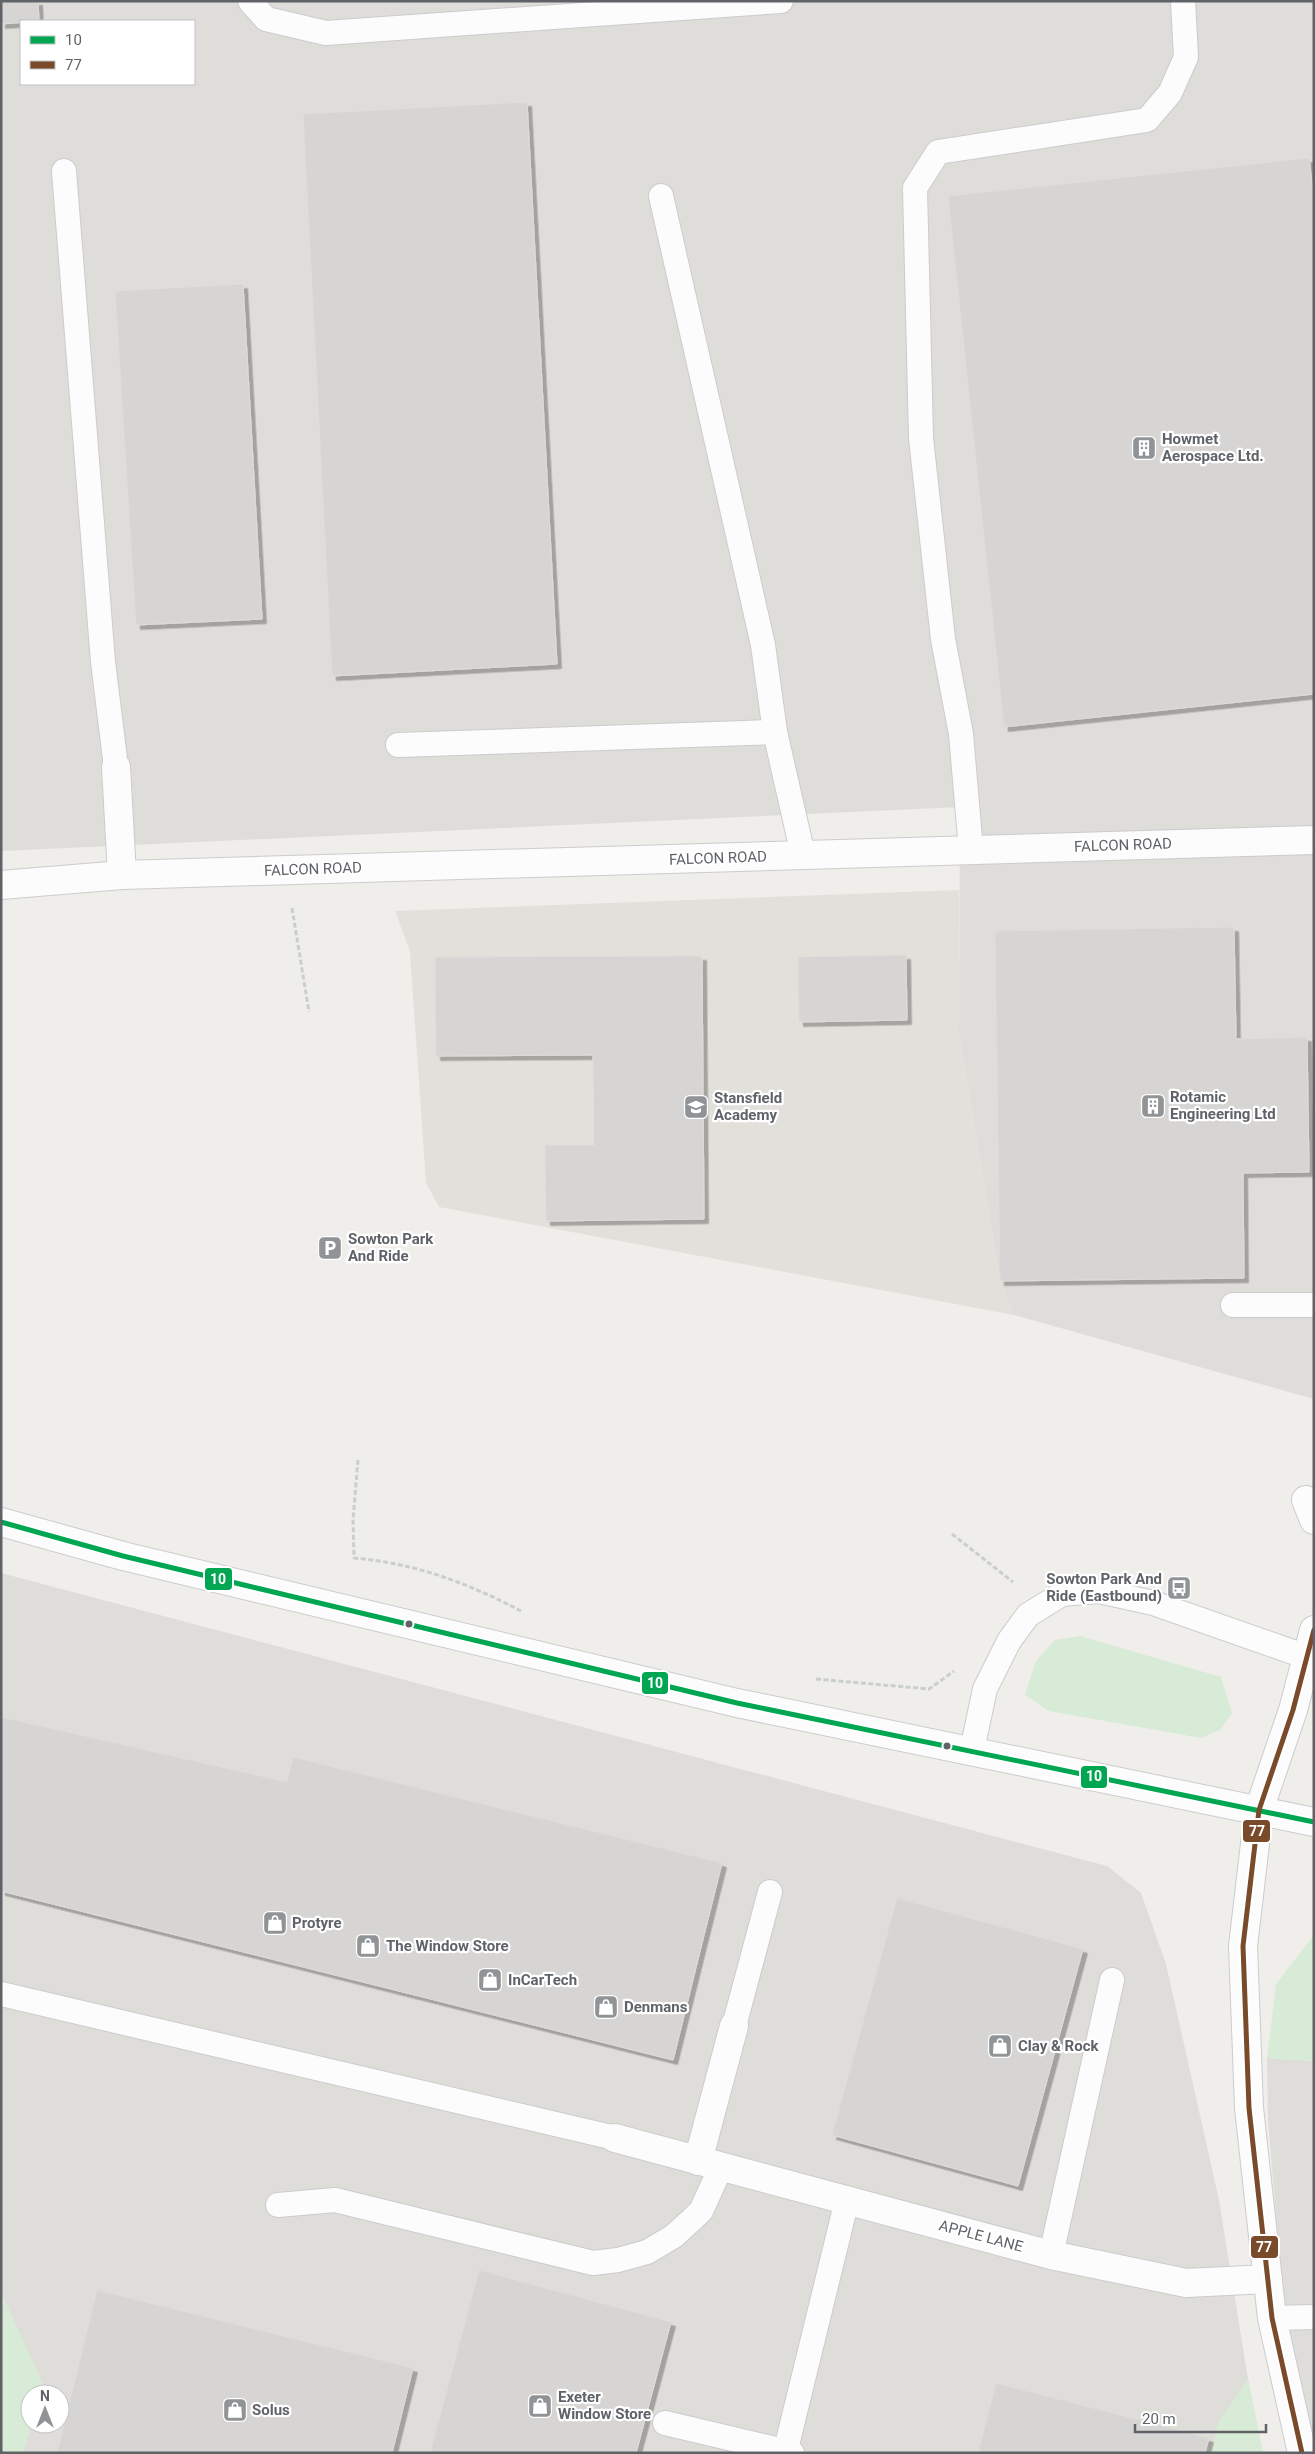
<svg xmlns="http://www.w3.org/2000/svg" width="1315" height="2454" viewBox="0 0 1315 2454" font-family="Roboto,sans-serif">
	<style>
		.industrial { fill: #dfddda; fill-rule: evenodd }
		.education { fill: #e2e0da }
		.green { fill: #d8ebd6 }
		.building { fill: #d6d5d3; stroke: #deddd9; filter: url(#shadow) }
		.lines { fill: none; stroke-linecap: round; stroke-linejoin: round }
		.service-casing { stroke: #cbcccc; stroke-width: 26 }
		.minor-casing { stroke: #cbcccc; stroke-width: 30 }
		.tertiary-casing { stroke: #cbcccc; stroke-width: 30 }
		.path { stroke: #cacfcc; stroke-width: 3; stroke-dasharray: 5 2.5; stroke-linecap: butt }
		.service { stroke: #fdfcfc; stroke-width: 24 }
		.minor { stroke: #fdfcfc; stroke-width: 28 }
		.tertiary { stroke: #fdfcfc; stroke-width: 28 }
		.bus-1-casing { stroke: #fff; stroke-width: 9 }
		.bus-2-casing { stroke: #fff; stroke-width: 9 }
		.bus-1 { stroke: #00a651; stroke-width: 5 }
		.bus-2 { stroke: #7a4b2a; stroke-width: 5 }
		.bus-dot { fill: #5f6368; stroke: #fff; stroke-width: 2 }
		.labels { text-anchor: middle; dominant-baseline: central; stroke-width: 4.5; stroke-linejoin: round; paint-order: stroke }
		.poi-label { font-size: 15px; font-weight: bold; fill: #5f6368; stroke: #fff; text-anchor: start }
		.street-label { font-size: 15px; fill: #5f6368; stroke: #fff }
		.line-badge { stroke: #fff; stroke-width: 2 }
		.badge-label { font-size: 14px; text-anchor: middle; font-weight: bold; fill: #fff }
	</style>
	<defs>
		<filter id="shadow"><feDropShadow dx="4.5" dy="4.5" stdDeviation="0" flood-color="#0004"/></filter>
	</defs>
	<rect width="100%" height="100%" fill="#efeeea"/>
	<g class="industrial">
		<path d="M1,1H1314V1399L1014,1315L1000,1281L959,1031L960,807L1,851ZM21,21H194V84H21Z"/>
		<path d="M1,1573L1107,1866L1141,1893L1166,1964L1219,2200L1248,2379L1263,2453H1ZM30,2394H60V2424H30Z"/>
		<path d="M1267,2058L1314,2061V2446L1283,2300L1268,2120Z"/>
	</g>
	<path class="education" d="M959,890V1031L1000,1281L1014,1315L439,1207L426,1183L410,952L395,911Z"/>
	<g class="green">
		<path d="M1080,1636L1221,1677L1232,1713L1220,1730L1201,1738L1049,1711L1025,1695L1036,1661L1055,1640Z"/>
		<path d="M1314,1935V2061L1267,2058L1276,1984Z"/>
		<path d="M1,2292L44,2386L41,2394H30V2424H32L23,2453H1Z"/>
		<path d="M1248,2379L1263,2453H1211L1218,2423Z"/>
	</g>
	<g class="building">
		<path d="M1,1H38L39,21L1,24Z"/>
		<path d="M527,102L557,664L332,676L303,114Z"/>
		<path d="M1309,158L1314,202V694L1004,727L948,196Z"/>
		<path d="M243,284L262,619L136,625L115,291Z"/>
		<path d="M1234,927L1236,1039L1307,1037L1309,1172L1243,1173L1244,1278L1000,1281L995,931Z"/>
		<path d="M906,955L907,1020L799,1022L798,957Z"/>
		<path d="M702,956L704,1219L546,1221L545,1145H594L593,1055L436,1056L435,957Z"/>
		<path d="M1,1717L287,1782L293,1757L722,1863L673,2060L1,1891Z"/>
		<path d="M897,1898L1083,1949L1018,2186L832,2135Z"/>
		<path d="M479,2270L671,2322L636,2453H430Z"/>
		<path d="M97,2290L413,2368L392,2453H57Z"/>
		<path d="M996,2383L1209,2438L1205,2453H978Z"/>
	</g>
	<g class="lines">
		<defs>
			<g id="service">
				<path d="M250,1L266,19L326,33L781,1"/>
				<path d="M64,171L103,662L116,767"/>
				<path d="M661,196L763,645L775,732L803,855"/>
				<path d="M398,745L775,732"/>
				<path d="M971,850L961,734L943,639L921,438L915,188L938,152L1147,120L1170,93L1186,57L1183,1"/>
				<path d="M1233,1305H1314"/>
				<path d="M972,1750L985,1689L1009,1641L1028,1615L1062,1594L1099,1591L1153,1603L1307,1657"/>
				<path d="M1,1994L615,2138"/>
				<path d="M734,2026L770,1892"/>
				<path d="M278,2205L335,2200L593,2263L618,2260L647,2252L674,2236L701,2211L721,2167"/>
				<path d="M1051,2255L1112,1980"/>
				<path d="M1272,2318L1314,2317"/>
				<path d="M665,2423L792,2453"/>
				<path d="M785,2453L847,2200"/>
			</g>
			<g id="minor">
				<path d="M116,767L122,875"/>
				<path d="M1,885L122,875L1314,840"/>
				<path d="M1306,1500L1314,1520"/>
				<path d="M615,2138L1051,2255L1186,2283L1268,2279"/>
				<path d="M698,2161L734,2026"/>
				<path d="M1302,2453L1272,2318L1249,2108L1243,1946L1259,1810L1293,1710L1314,1630"/>
			</g>
			<path id="tertiary" d="M1,1522L123,1556L737,1703L1314,1822"/>
		</defs>
		<use href="#service" class="service-casing"/>
		<use href="#minor" class="minor-casing"/>
		<use href="#tertiary" class="tertiary-casing"/>
		<g class="path">
			<path d="M292,908L309,1012"/>
			<path d="M358,1460L353,1519L354,1558C414,1563 468,1583 521,1611"/>
			<path d="M952,1534L1013,1582"/>
			<path d="M816,1679L929,1689L954,1671"/>
		</g>
		<use href="#service" class="service"/>
		<use href="#minor" class="minor"/>
		<use href="#tertiary" class="tertiary"/>
		<defs>
			<path id="bus-1" d="M1,1522L123,1556L737,1703L1314,1822"/>
			<path id="bus-2" d="M1302,2453L1272,2318L1249,2108L1243,1946L1259,1810L1293,1710L1314,1630"/>
		</defs>
		<use href="#bus-1" class="bus-1-casing"/>
		<use href="#bus-2" class="bus-2-casing"/>
		<use href="#bus-1" class="bus-1"/>
		<use href="#bus-2" class="bus-2"/>
	</g>
	<defs>
		<symbol id="building-square" viewBox="-11 -11 22 22"><rect x="-9" y="-9" width="18" height="18" rx="4" fill="#919496" stroke="#fff"/><path d="M-4-6H4V6H1V3H-1V6H-4ZM-2.5-4.3h1.7v1.8h-1.7ZM.8-4.3h1.7v1.8H.8ZM-2.5-1h1.7V.8h-1.7ZM.8-1h1.7V.8H.8Z" fill="#fff"/></symbol>
		<symbol id="school-square" viewBox="-11 -11 22 22"><rect x="-9" y="-9" width="18" height="18" rx="4" fill="#919496" stroke="#fff"/><path d="M0-5L7-2L0 1L-7-2ZM-4 1L0 2.5L4 1V4Q0 6-4 4Z" fill="#fff"/></symbol>
		<symbol id="parking-square" viewBox="-11 -11 22 22"><rect x="-9" y="-9" width="18" height="18" rx="4" fill="#919496" stroke="#fff"/><path d="M-3.5-5.5H1a3.5 3.5 0 0 1 0 7H-1V5.5H-3.5ZM-1-3.4V-.6H.8a1.4 1.4 0 0 0 0-2.8Z" fill="#fff"/></symbol>
		<symbol id="bus-square" viewBox="-11 -11 22 22"><rect x="-9" y="-9" width="18" height="18" rx="4" fill="#919496" stroke="#fff"/><path d="M-5-6H5V4H4V6H2V4H-2V6H-4V4H-5ZM-3.5-4V0h7V-4ZM-3.5 1.2v1.5H-2V1.2ZM2 1.2v1.5H3.5V1.2Z" fill="#fff"/></symbol>
		<symbol id="shop-square" viewBox="-11 -11 22 22"><rect x="-9" y="-9" width="18" height="18" rx="4" fill="#919496" stroke="#fff"/><path d="M-5-2.5h2.3a2.7 3.5 0 0 1 5.4 0H5L5.5 6h-11ZM-1.5-2.5h3a1.5 2.3 0 0 0-3 0Z" fill="#fff"/></symbol>
	</defs>
	<g fill-rule="evenodd">
		<use href="#building-square" x="1130" y="434" width="28" height="28"/>
		<use href="#building-square" x="1139" y="1092" width="28" height="28"/>
		<use href="#school-square" x="682" y="1093" width="28" height="28"/>
		<use href="#parking-square" x="316" y="1234" width="28" height="28"/>
		<use href="#bus-square" x="1165" y="1574" width="28" height="28"/>
		<use href="#shop-square" x="261" y="1909" width="28" height="28"/>
		<use href="#shop-square" x="354" y="1932" width="28" height="28"/>
		<use href="#shop-square" x="476" y="1966" width="28" height="28"/>
		<use href="#shop-square" x="592" y="1993" width="28" height="28"/>
		<use href="#shop-square" x="986" y="2032" width="28" height="28"/>
		<use href="#shop-square" x="526" y="2392" width="28" height="28"/>
		<use href="#shop-square" x="221" y="2396" width="28" height="28"/>
	</g>
	<g class="bus-dot">
		<circle cx="409" cy="1624" r="4.5"/>
		<circle cx="947" cy="1746" r="4.5"/>
	</g>
	<g class="labels">
		<g class="poi-label">
			<text x="1162" y="439">Howmet<tspan x="1162" dy="17">Aerospace Ltd.</tspan></text>
			<text x="1170" y="1097">Rotamic<tspan x="1170" dy="17">Engineering Ltd</tspan></text>
			<text x="714" y="1098">Stansfield<tspan x="714" dy="17">Academy</tspan></text>
			<text x="348" y="1239">Sowton Park<tspan x="348" dy="17">And Ride</tspan></text>
			<text x="1162" y="1579" text-anchor="end">Sowton Park And<tspan x="1162" dy="17">Ride (Eastbound)</tspan></text>
			<text x="292" y="1923">Protyre</text>
			<text x="386" y="1946">The Window Store</text>
			<text x="508" y="1980">InCarTech</text>
			<text x="624" y="2007">Denmans</text>
			<text x="1018" y="2046">Clay &amp; Rock</text>
			<text x="558" y="2397">Exeter<tspan x="558" dy="17">Window Store</tspan></text>
			<text x="252" y="2410">Solus</text>
		</g>
		<g class="street-label">
			<text transform="translate(1123 845) rotate(-2)">FALCON ROAD</text>
			<text transform="translate(718 858) rotate(-2)">FALCON ROAD</text>
			<text transform="translate(313 869) rotate(-2)">FALCON ROAD</text>
			<text transform="translate(981 2236) rotate(15)">APPLE LANE</text>
		</g>
	</g>
	<g class="line-badge">
		<rect x="204" y="1567" width="29" height="24" rx="5" fill="#00a651"/>
		<rect x="641" y="1671" width="28" height="24" rx="5" fill="#00a651"/>
		<rect x="1080" y="1765" width="28" height="24" rx="5" fill="#00a651"/>
		<rect x="1242" y="1819" width="29" height="24" rx="5" fill="#7a4b2a"/>
		<rect x="1250" y="2235" width="29" height="24" rx="5" fill="#7a4b2a"/>
	</g>
	<g class="badge-label">
		<text x="218" y="1584">10</text>
		<text x="655" y="1688">10</text>
		<text x="1094" y="1781">10</text>
		<text x="1257" y="1836">77</text>
		<text x="1264" y="2252">77</text>
	</g>
	<rect width="1315" height="2454" fill="none" stroke="#5f6368" stroke-width="5"/>
	<rect x="20" y="20" width="175" height="65" fill="#ffffff" stroke="#bfc1c3"/>
	<rect x="30" y="36" width="25" height="8" fill="#00a651" stroke="#bfc1c3"/>
	<text x="65" y="45" font-size="15" fill="#5f6368">10</text>
	<rect x="30" y="61" width="25" height="8" fill="#7a4b2a" stroke="#bfc1c3"/>
	<text x="65" y="70" font-size="15" fill="#5f6368">77</text>
	<g transform="translate(45 2409)"><circle r="24" fill="#ffffff" stroke="#bfc1c3"/>
	<path d="M0-4L9 19L0 12L-9 19Z" fill="#919496"/>
	<text y="-8" font-size="14" font-weight="bold" text-anchor="middle" fill="#5f6368">N</text>
	</g>
	<path d="M1135 2424v8h131v-8" fill="none" stroke="#5f6368" stroke-width="2.5"/>
	<text x="1142" y="2424" font-size="15" fill="#5f6368" stroke="#ffffff" stroke-width="4" paint-order="stroke">20 m</text>
</svg>
